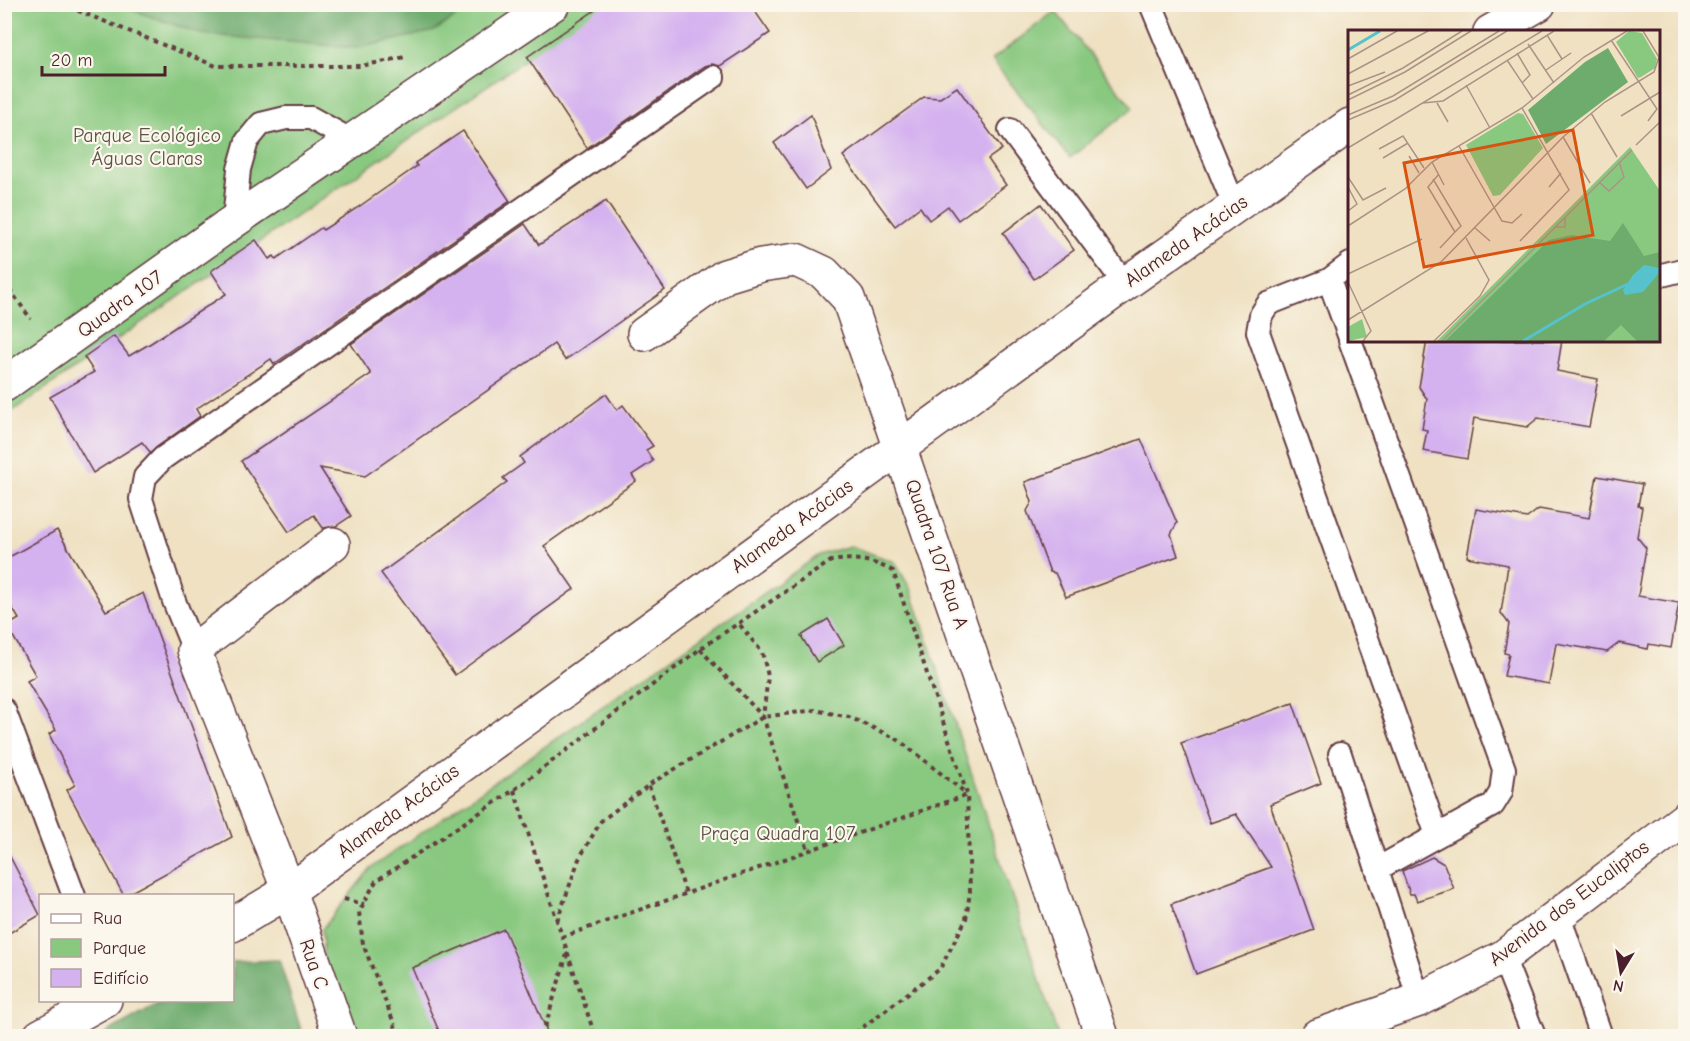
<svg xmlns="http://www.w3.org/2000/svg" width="1690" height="1041" viewBox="0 0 1690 1041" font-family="'Comic Neue',sans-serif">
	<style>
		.green { fill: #88c87f; stroke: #697455; stroke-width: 1.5 }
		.forest { fill: #6eac6e; stroke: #5c664c; stroke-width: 1.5 }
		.building { fill: #d4b1ef }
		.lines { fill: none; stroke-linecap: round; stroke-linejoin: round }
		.service-casing { stroke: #633c42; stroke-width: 26 }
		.minor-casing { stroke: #633c42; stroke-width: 36 }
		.tertiary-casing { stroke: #633c42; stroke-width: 36 }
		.path { stroke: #633c42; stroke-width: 4; stroke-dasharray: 4.5 4.5; stroke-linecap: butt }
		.service { stroke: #fff; stroke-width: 22 }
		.minor { stroke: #fff; stroke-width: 33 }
		.tertiary { stroke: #fff; stroke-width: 33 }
		.labels { text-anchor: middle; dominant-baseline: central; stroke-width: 4.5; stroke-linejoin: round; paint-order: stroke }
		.park-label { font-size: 20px; fill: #5d5244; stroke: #fbf7ec }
		.street-label { font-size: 20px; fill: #4a1f2b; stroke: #fbf7ec }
		.inset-river { fill: none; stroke: #55c2cc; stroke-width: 3 }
		.inset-road { fill: none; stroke: #ad9386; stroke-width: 1.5 }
		.view { fill: #d8530f; fill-opacity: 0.15; stroke: #d8530f; stroke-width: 3 }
		.inset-edge { fill: none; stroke: #4a1f2b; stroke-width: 3 }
	</style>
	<rect width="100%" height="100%" fill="#fbf7ec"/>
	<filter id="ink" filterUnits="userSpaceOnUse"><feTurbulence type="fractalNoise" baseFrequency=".0167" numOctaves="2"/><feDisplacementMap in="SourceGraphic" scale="12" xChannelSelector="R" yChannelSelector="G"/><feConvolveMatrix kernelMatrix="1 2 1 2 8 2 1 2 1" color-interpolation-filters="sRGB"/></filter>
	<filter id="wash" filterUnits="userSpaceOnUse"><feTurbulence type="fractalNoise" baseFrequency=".008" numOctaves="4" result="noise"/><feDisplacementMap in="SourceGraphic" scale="24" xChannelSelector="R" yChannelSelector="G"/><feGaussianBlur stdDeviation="1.35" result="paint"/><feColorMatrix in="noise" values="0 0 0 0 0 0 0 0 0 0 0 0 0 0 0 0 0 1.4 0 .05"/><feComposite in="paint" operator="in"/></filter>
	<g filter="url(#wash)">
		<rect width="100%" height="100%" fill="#efe1c2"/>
		<g class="green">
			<path d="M5,5H605L5,416Z"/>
			<path d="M1055,11L1133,108L1070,158L992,60Z"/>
			<path d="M850,546L895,562L911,590L1058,1036H350L324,963L322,929L371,868L819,555Z"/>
		</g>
		<g class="forest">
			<path d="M118,5H474L434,31L358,48L201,34Z"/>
			<path d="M279,960L303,1036H100L163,1001L232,1000L233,962Z"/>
		</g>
		<g id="blocks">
			<g class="building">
				<path d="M604,4H750L770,33L720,66L712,64L705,66L587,148L527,57Z"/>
				<path d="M957,87L1002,149L988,159L1006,185L958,220L948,206L929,220L920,207L895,226L843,156L924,97L940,98Z"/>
				<path d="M811,115L831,170L806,189L774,143Z"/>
				<path d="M463,131L510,201L274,364L271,359L196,409L200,416L150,452L142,442L93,473L50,397L94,372L84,357L114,336L129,356L151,343L226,294L211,271L256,240L269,259L274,256L276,259L321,228L323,230L357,208L417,166L415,163Z"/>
				<path d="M606,201L665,290L565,360L554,344L365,476L320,468L351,516L336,526L323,528L314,515L289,532L241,461L371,374L351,344L525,224L539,245Z"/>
				<path d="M1041,204L1074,250L1034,279L1003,233Z"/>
				<path d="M1427,340H1562L1557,371L1598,379L1589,427L1538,418L1527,427L1474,418L1467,459L1423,451L1427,430L1422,429L1427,399L1419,387Z"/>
				<path d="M606,394L617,410L623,405L653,446L646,450L653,461L632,475L636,481L544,546L574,589L455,675L381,573L507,482L503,478L524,463L520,457Z"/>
				<path d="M1141,439L1177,523L1171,534L1178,556L1066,597L1055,573L1050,572L1027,511L1032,502L1025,482Z"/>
				<path d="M1597,476L1642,484L1638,506L1642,507L1637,537L1646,548L1638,596L1679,603L1671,648L1649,644L1648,649L1619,643L1607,652L1556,643L1549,684L1504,676L1509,654L1504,653L1509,624L1501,613L1508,565L1467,557L1476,509L1527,518L1539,509L1589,518Z"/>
				<path d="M57,530L106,611L143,593L232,837L124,896L67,790L75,785L49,734L56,730L27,681L36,676L7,626L19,619L4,594V560Z"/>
				<path d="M828,619L844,645L817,662L801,636Z"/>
				<path d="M1293,703L1321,783L1270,804L1314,930L1196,974L1171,904L1271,867L1236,814L1210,823L1181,743Z"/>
				<path d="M4,845L40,915L4,936Z"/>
				<path d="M1432,857L1444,864L1454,889L1417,901L1414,894H1410L1402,871Z"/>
				<path d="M504,929L549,1036H441L412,968Z"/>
			</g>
		</g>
	</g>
	<g filter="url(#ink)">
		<use href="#blocks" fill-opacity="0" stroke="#633c42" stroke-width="1.5"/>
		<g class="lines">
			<defs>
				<g id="service">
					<path d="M1151,4L1235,207"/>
					<path d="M1010,130L1125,284"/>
					<path d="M234,221L239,169L247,141L261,124L286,118H311L352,141"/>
					<path d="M1350,264L1329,280L1350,338"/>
					<path d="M1662,275L1686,269"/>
					<path d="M1329,280L1268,304L1261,315L1258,332L1437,835"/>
					<path d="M1350,340L1504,769L1501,792L1493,805L1377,869"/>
					<path d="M194,650L174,601L141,499L145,477L163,458L713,77"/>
					<path d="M4,710L74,896"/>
					<path d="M1340,754L1419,1000"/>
					<path d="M1559,916L1601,1036"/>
					<path d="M1503,957L1534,1036"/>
				</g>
				<g id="minor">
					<path d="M644,334L725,276L761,265L796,260L824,273L848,298L1102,1036"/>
					<path d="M4,385L234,221L553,4"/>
					<path d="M333,544L194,650L289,891L340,1036"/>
				</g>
				<g id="tertiary">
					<path d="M1490,32L1539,4"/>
					<path d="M232,925L289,891L1125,284L1350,125"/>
					<path d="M40,1036L105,1000"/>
					<path d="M1317,1036L1419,1000L1503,957L1686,818"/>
				</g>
			</defs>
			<use href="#service" class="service-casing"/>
			<use href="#minor" class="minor-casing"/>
			<use href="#tertiary" class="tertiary-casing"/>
			<g class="path">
				<path d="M61,4L216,66H361L405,57"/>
				<path d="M4,282L31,319"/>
				<path d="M740,625L762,652L768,676L763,717L808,850"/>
				<path d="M700,649L763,717"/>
				<path d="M649,786L686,893"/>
				<path d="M514,790L595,1036"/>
				<path d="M344,899L364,904"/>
				<path d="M557,921L579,859L601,821L653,782L763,717L815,710L849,717L897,739L967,794"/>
				<path d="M562,937L967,795"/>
				<path d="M545,1027L567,954"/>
				<path d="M399,1036L363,944L359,912L376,881L514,790L700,649L831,561C855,557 871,560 893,571L967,794L970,892L966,919L940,969L851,1036"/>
			</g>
			<use href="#service" class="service"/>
			<use href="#minor" class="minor"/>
			<use href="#tertiary" class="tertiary"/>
		</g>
	</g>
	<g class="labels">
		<g class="park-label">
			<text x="147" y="135">Parque Ecológico<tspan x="147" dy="23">Águas Claras</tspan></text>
			<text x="778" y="833">Praça Quadra 107</text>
		</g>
		<g class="street-label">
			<text transform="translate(1186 241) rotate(-35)">Alameda Acácias</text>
			<text transform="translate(120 304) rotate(-36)">Quadra 107</text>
			<text transform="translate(792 526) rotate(-36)">Alameda Acácias</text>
			<text transform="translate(937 554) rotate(71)">Quadra 107 Rua A</text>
			<text transform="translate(398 811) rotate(-36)">Alameda Acácias</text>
			<text transform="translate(1569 903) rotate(-37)">Avenida dos Eucaliptos</text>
			<text transform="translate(314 964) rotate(71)">Rua C</text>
		</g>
	</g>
	<g transform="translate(1348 30)">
		<rect width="312" height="312" fill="#efe1c2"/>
		<path d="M281,1L294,3L309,29L307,38L293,47L290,48L268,12ZM170,83L175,84L195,118L152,165L145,166L118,115ZM282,117L312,161V311H89ZM14,289L19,307L0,311V297Z" fill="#88c87f"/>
		<path d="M260,18L280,52L198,114L180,80L237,32ZM275,193L296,226L312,222V311H289L273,295L256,311H97L201,210L224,205L262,211Z" fill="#6eac6e"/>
		<path d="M296,235L312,238V242L295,262L277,265L275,260L285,245Z" fill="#55c2cc"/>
		<path class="inset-river" d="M0,20L32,1M175,311L237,274L280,254"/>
		<path class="inset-road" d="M199,5L214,29M263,10L309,79L300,91M180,14L206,53M169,23L182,45L174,53M0,29L49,1M159,30L185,69M198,40L223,23M0,44L80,1M118,55L142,98M0,56L37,42M0,65L55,38L114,1M0,70L57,42L123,1M75,73L95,71L206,1M89,73L100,92M243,83L269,127M0,85L45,66L151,1M273,86L312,62M0,90L47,70L159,1M215,107L242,153M288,115L312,92M111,116L154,191L164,193L174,184M0,118L194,1M31,119L55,106L76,138M61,126L71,143M35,128L60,113M84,132L96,155M91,144L80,157L107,202L92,218M0,147L15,170L38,158M85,149L113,196L107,202M251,152L261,161L276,147L271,132M0,157L9,174L0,181M201,157L213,143M0,196L57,159L84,132L174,78L236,27L279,1M207,197H217V187M127,198L142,211M172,211L221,160L174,78M0,244L74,209M0,252L23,301L15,311M0,290L93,232L215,107L257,72L306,42L311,27L295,1M86,311L132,266L141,250L118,208M94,311L284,120"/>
		<path class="view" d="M225,100L245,205L76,237L56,133Z"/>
		<rect width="312" height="312" class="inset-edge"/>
	</g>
	<rect width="1690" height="1041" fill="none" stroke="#fbf7ec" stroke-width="24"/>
	<rect x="39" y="894" width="195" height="108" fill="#fbf7ec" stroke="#b4a19f" stroke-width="1.5"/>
	<rect x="51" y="914" width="30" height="9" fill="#ffffff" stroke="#b4a19f" stroke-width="1.5"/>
	<text x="93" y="924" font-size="18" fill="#4a1f2b">Rua</text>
	<rect x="51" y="939" width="30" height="18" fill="#88c87f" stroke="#b4a19f" stroke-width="1.5"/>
	<text x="93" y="954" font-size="18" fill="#4a1f2b">Parque</text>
	<rect x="51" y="969" width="30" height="18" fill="#d4b1ef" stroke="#b4a19f" stroke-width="1.5"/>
	<text x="93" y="984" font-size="18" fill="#4a1f2b">Edifício</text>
	<g transform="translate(1621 972) rotate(191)" stroke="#fbf7ec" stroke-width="4.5" paint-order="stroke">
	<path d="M0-4.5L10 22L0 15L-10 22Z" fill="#4a1f2b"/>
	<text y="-9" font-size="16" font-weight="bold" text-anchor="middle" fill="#4a1f2b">N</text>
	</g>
	<path d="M42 66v9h123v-9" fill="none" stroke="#4a1f2b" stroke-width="3"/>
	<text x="51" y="66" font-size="18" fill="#4a1f2b" stroke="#fbf7ec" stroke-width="4.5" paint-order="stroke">20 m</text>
</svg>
